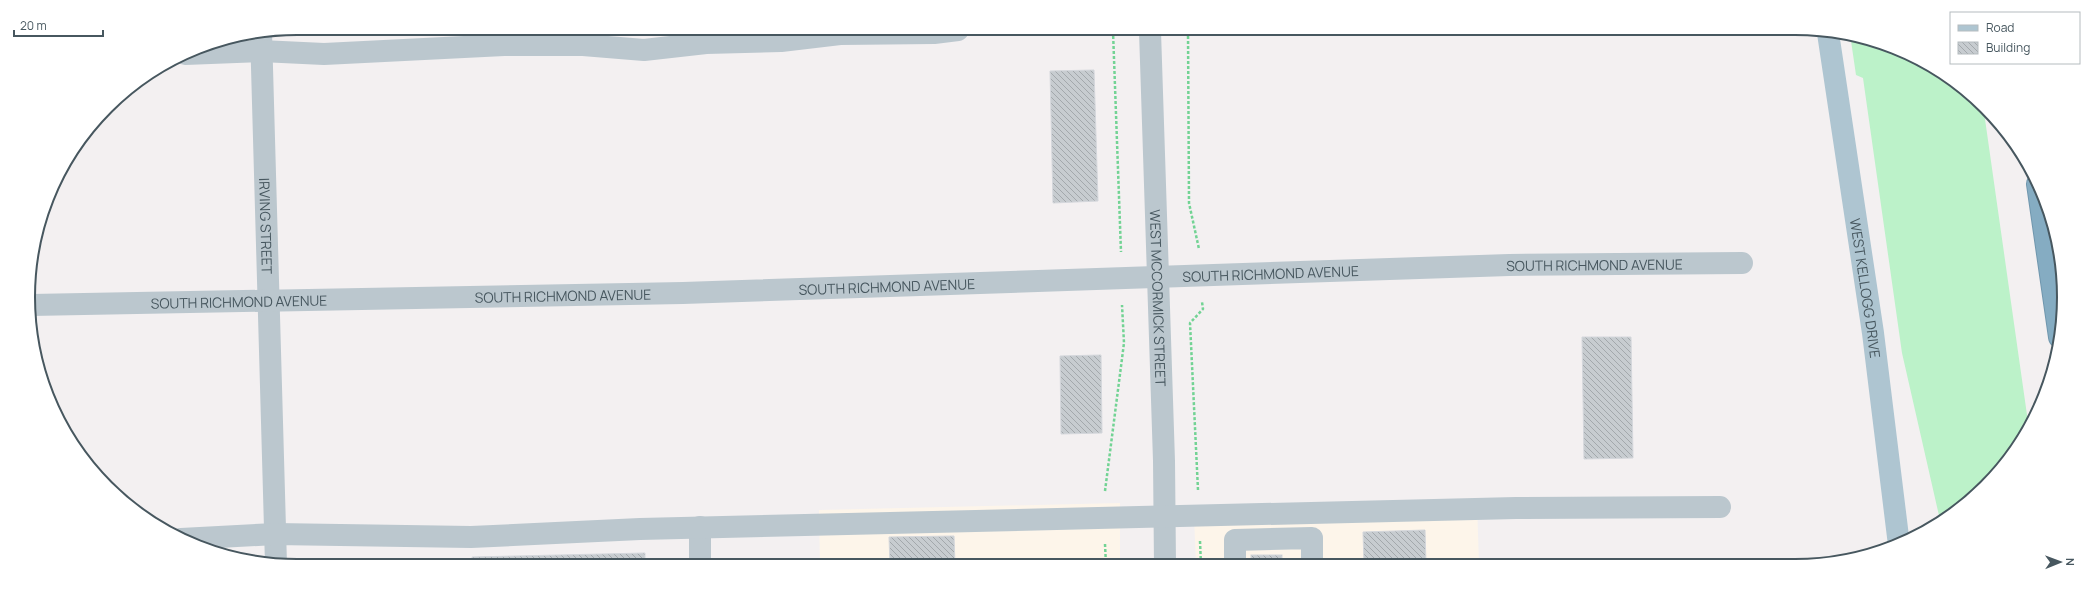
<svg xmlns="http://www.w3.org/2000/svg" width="2092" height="594" viewBox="0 0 2092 594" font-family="Manrope,sans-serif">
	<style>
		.commercial { fill: #fdf5ea }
		.grass { fill: #bcf2c9 }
		.building { fill: url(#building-back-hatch); stroke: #d4d7dc }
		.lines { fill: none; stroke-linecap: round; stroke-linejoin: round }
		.highway-casing { stroke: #7097ae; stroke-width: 24 }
		.path { stroke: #72d394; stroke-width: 2.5; stroke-dasharray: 3 2; stroke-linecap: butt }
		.minor { stroke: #bbc7ce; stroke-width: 22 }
		.major { stroke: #aec5d1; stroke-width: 22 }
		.highway { stroke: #85acc2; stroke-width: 22 }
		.labels { text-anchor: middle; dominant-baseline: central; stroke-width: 3.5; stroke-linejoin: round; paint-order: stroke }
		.street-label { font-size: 14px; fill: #47575f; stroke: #fff }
		.rim { fill: none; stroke: #47575f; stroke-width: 2 }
	</style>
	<defs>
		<pattern id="building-back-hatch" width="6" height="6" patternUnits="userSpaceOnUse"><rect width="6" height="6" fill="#c7ccd0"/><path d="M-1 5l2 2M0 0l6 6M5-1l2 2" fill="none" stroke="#a3a8ac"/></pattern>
	</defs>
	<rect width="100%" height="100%" fill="#f3f0f1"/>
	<g class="commercial">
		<path d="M1120,503V565H820L819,510Z"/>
		<path d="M1477,504L1479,564L1196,565L1194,516Z"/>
	</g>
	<path class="grass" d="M1850,34L1898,48L1944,73L1983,105L2029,429L1973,499L1940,520L1902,353L1863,78L1856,75Z"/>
	<g class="building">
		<path d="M1094,70L1098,201L1053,203L1050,71Z"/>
		<path d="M1582,337H1631L1633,458L1584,459Z"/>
		<path d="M1101,355L1102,433L1061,434L1060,356Z"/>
		<path d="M1425,530L1426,564H1364L1363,532Z"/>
		<path d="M954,536L955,565H890L889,537Z"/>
		<path d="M645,553V565L472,566V557Z"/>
		<rect x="1251" y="555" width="31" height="10"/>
	</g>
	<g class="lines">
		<defs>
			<path id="highway" d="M2038,184L2060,337"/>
		</defs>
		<use href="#highway" class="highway-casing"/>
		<g class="path">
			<path d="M1113,31L1121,252"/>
			<path d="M1188,31L1189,203L1199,249"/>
			<path d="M1198,490L1190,323L1203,309L1202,302"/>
			<path d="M1105,491L1124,343L1122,305"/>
			<path d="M1200,541L1201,565"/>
			<path d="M1105,544L1106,565"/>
		</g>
		<g class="minor">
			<path id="s1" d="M1150,31L1164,461L1165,565"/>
			<path id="s2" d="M261,32L276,564"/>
			<path d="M185,54L261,51L324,54L504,45H583L644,50L706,43L781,41L840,34L934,33L958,30"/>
			<path id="s3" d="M31,305L683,293L1509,265L1742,263"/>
			<path d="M700,527V565"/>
			<path d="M181,539L275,534L471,537L640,529L1516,508L1720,507"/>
			<path d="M1235,565V540L1312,538V564"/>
		</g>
		<path class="major" id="s4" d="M1828,33L1873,333L1899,545"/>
		<use href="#highway" class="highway"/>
	</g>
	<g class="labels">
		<g class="street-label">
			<text stroke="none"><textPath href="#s2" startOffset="194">IRVING STREET</textPath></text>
			<text stroke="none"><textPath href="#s3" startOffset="1564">SOUTH RICHMOND AVENUE</textPath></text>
			<text stroke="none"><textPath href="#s3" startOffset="1240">SOUTH RICHMOND AVENUE</textPath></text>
			<text stroke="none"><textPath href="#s3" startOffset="856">SOUTH RICHMOND AVENUE</textPath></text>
			<text stroke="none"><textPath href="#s4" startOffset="258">WEST KELLOGG DRIVE</textPath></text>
			<text stroke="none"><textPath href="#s3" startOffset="532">SOUTH RICHMOND AVENUE</textPath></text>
			<text stroke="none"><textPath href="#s1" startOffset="267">WEST MCCORMICK STREET</textPath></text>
			<text stroke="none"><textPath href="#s3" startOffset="208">SOUTH RICHMOND AVENUE</textPath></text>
		</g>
	</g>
	<path d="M0 0H2092V594H0ZM297 35H1795A262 262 0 0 1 2057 297V297A262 262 0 0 1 1795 559H297A262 262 0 0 1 35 297V297A262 262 0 0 1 297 35Z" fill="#fff" fill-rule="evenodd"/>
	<path class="rim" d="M297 35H1795A262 262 0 0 1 2057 297V297A262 262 0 0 1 1795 559H297A262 262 0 0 1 35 297V297A262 262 0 0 1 297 35Z"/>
	<rect x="1950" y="12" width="130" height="52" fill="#ffffff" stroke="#b5bcbf"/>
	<rect x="1958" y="25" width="20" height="6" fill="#aec5d1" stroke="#b5bcbf"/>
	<text x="1986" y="32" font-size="12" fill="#47575f">Road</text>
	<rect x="1958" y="42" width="20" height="12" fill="url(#building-back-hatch)" stroke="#b5bcbf"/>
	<text x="1986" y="52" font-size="12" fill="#47575f">Building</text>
	<g transform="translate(2060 562) rotate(89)" stroke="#ffffff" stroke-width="3" paint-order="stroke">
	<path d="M0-3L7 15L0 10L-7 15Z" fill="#47575f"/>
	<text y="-6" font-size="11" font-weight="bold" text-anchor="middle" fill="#47575f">N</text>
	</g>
	<path d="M14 30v6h89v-6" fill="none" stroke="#47575f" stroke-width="2"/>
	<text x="20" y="30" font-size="12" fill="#47575f" stroke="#ffffff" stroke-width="3" paint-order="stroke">20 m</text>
</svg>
